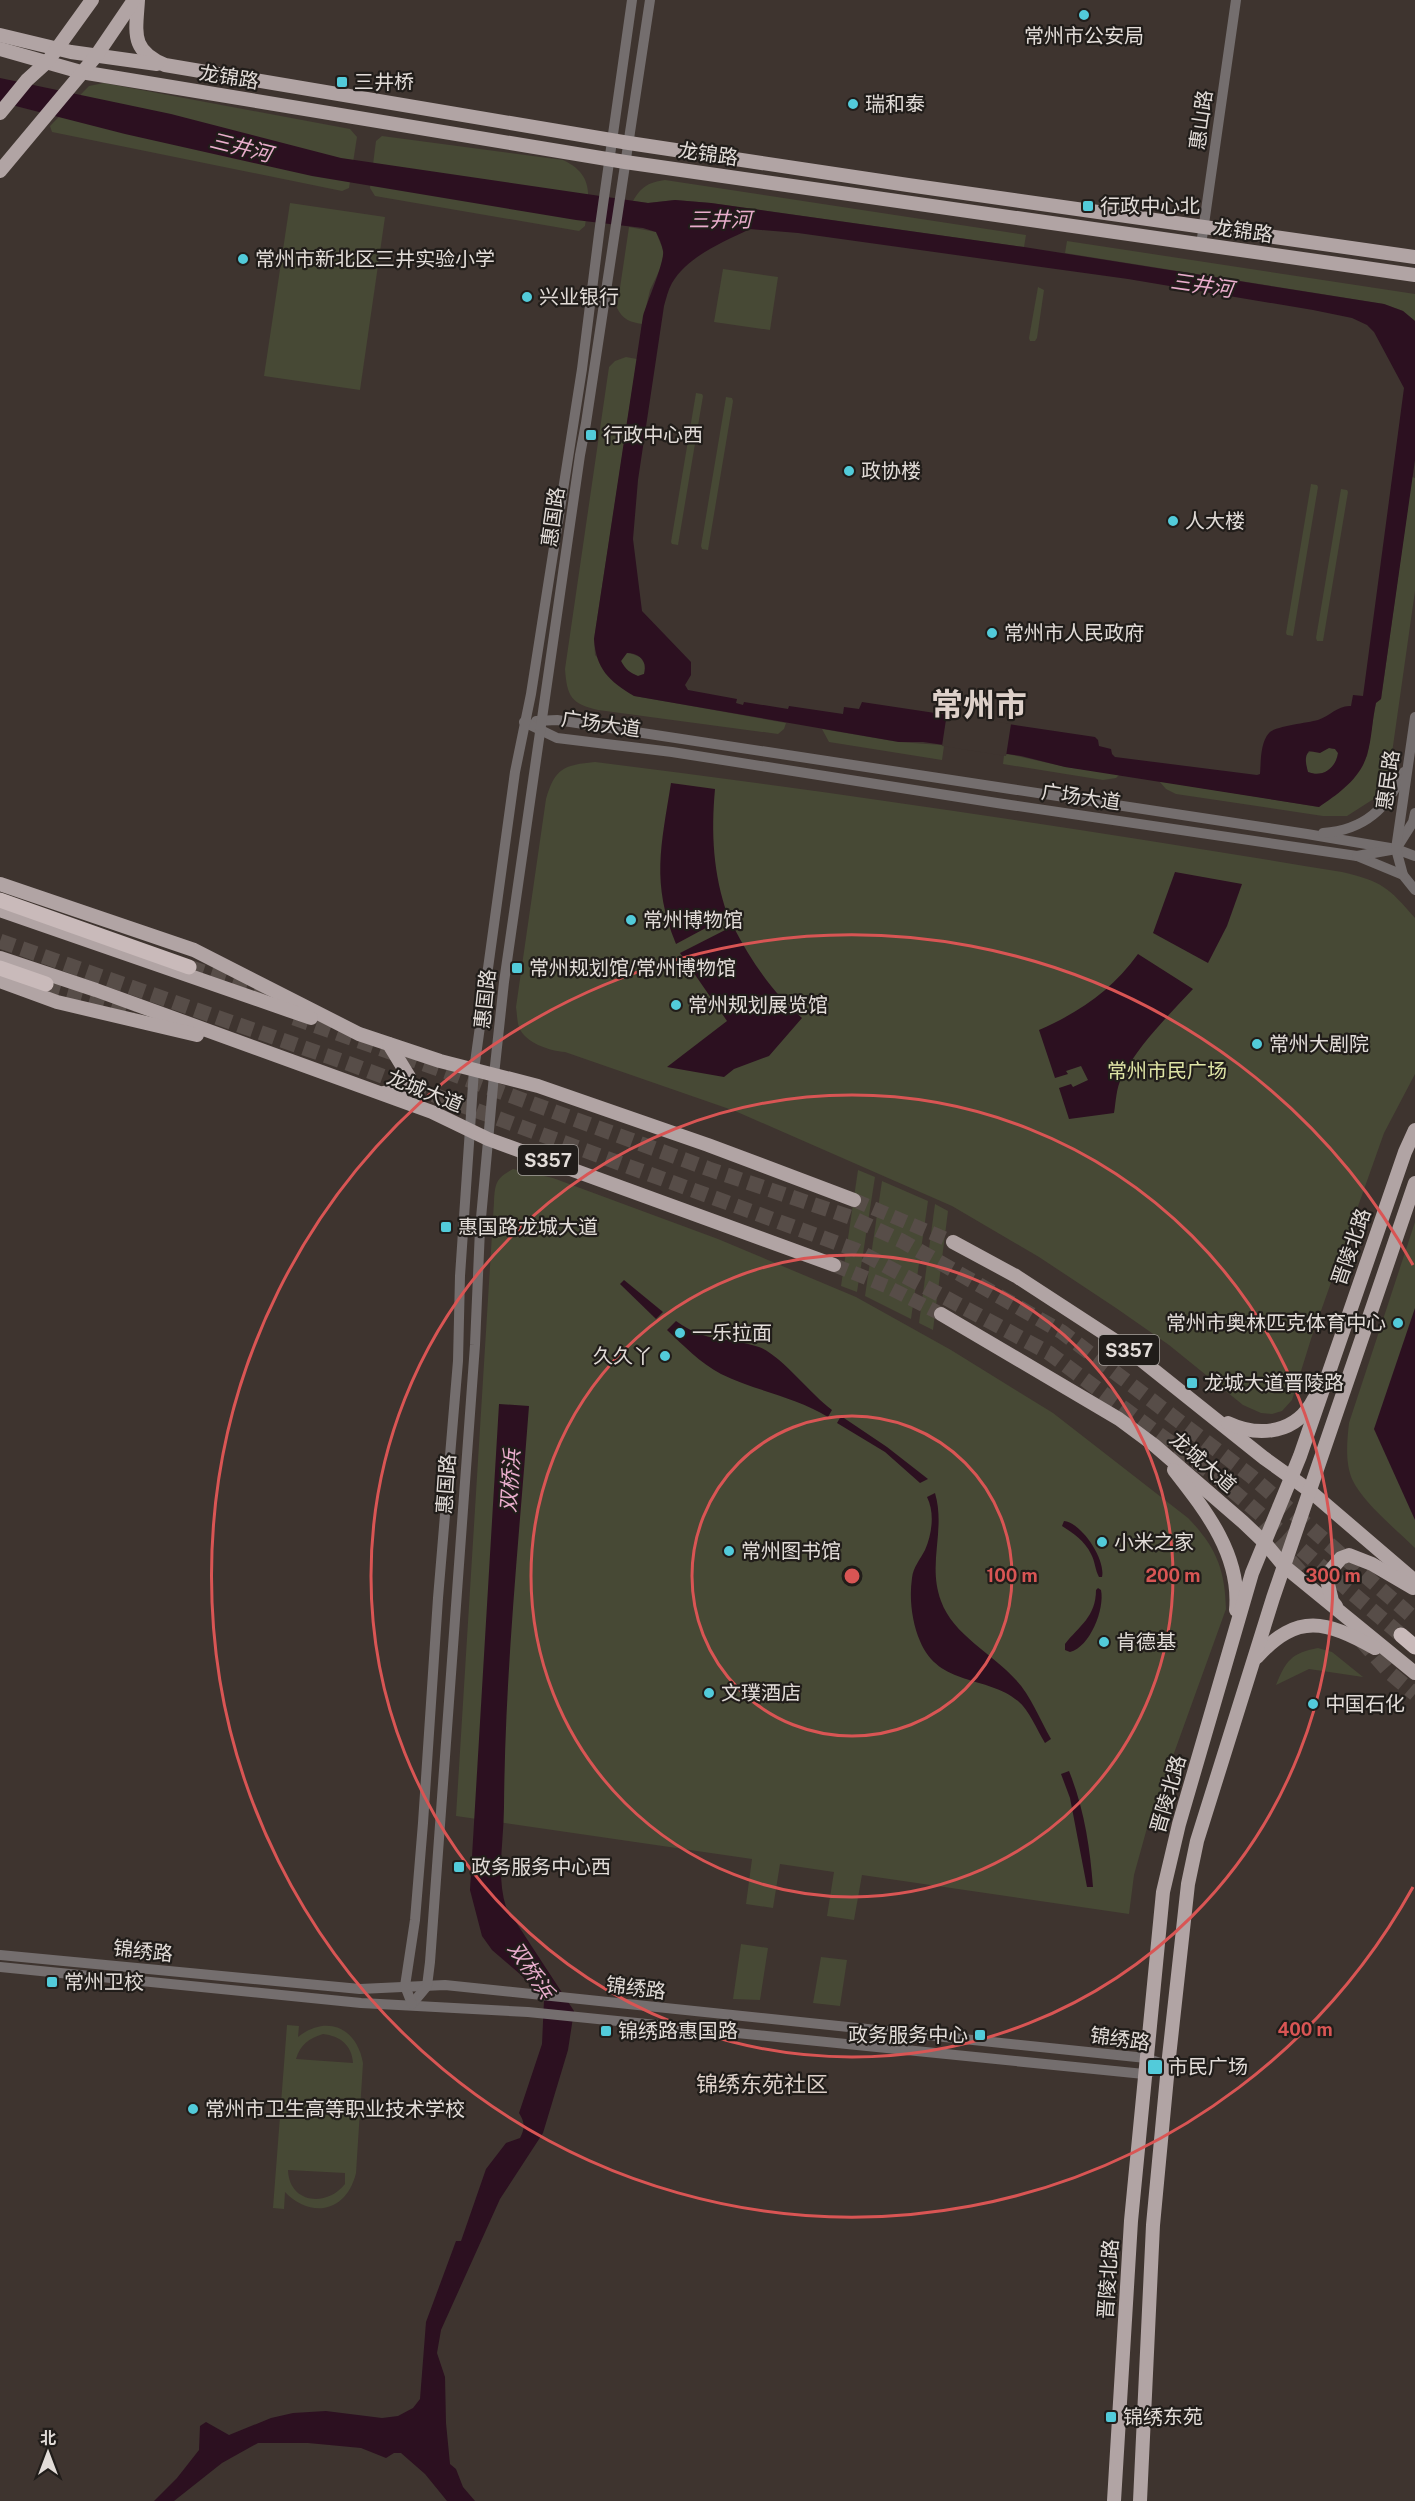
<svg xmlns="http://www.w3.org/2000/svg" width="1415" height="2501" viewBox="0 0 1415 2501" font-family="'Public Sans','Noto Sans SC',sans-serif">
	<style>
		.green { fill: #474935; fill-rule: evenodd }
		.water { fill: #2c1020; fill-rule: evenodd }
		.pier { fill: #3e342f }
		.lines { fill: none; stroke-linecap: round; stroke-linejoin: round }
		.major-tunnel { stroke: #574d48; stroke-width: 14; stroke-dasharray: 14 7; stroke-linecap: butt }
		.highway-tunnel { stroke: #574d48; stroke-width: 15; stroke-dasharray: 15 8; stroke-linecap: butt }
		.minor { stroke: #746e6e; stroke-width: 10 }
		.major { stroke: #b1a4a4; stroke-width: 14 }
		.highway { stroke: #c9baba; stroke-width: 15 }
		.ring { fill: none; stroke: #d95554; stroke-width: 3 }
		.poi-dot { fill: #52cbda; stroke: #211d1a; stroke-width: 2 }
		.labels { text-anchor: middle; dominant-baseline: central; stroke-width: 4.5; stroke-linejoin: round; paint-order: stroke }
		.shield { fill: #211d1a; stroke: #a8a39f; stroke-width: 1.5 }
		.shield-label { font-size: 18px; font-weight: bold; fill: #e2dcd8 }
		.poi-label { font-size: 20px; fill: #e2dcd8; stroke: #211d1a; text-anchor: start }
		.street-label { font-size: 20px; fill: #e2dcd8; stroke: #211d1a }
		.park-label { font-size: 20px; fill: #dee4a5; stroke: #211d1a }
		.water-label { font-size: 21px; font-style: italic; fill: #e9adcc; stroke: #211d1a }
		.quarter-label { font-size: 22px; fill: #ded1ca; stroke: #211d1a }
		.town-label { font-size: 32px; font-weight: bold; fill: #ded1ca; stroke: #211d1a }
		.centre { fill: #d95554; stroke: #211d1a; stroke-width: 3 }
		.ring-label { font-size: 18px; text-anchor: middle; font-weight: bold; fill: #d95554; stroke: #211d1a; stroke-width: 4.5; stroke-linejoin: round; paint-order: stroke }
	</style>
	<rect width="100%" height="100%" fill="#3e342f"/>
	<g class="green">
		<path d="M104,83L350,129L357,137L349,188L342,191L52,132L50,126L89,86Z"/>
		<path d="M382,136L563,160C595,175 589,197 585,226L579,231L375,196L370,188L376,141Z"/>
		<path d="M665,180L1026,235L1024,247L711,203L675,200L648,203L633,201C641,187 649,182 665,180Z"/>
		<path d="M290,203L385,217L360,390L264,376Z"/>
		<path d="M629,227L656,232L664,252L661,267L650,290L642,324C630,322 623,320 617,308Z"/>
		<path d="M1067,241L1415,294V321L1403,311L1384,304L1065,253Z"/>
		<path d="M723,269L778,277L770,330L714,322Z"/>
		<path d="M1038,287L1044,290L1037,338L1035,341H1030L1029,338Z"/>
		<path d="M626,357L637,359L594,639L595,655L635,696L786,723L784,729L778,734L598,710C571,704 567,696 565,669L609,367L615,361Z"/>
		<path d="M696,393L702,394L703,396L678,545L672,544L671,542Z"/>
		<path d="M726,397L732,398L733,401L708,550L702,549L701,546Z"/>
		<path d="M1412,477L1415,478V591L1390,767L1383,793L1347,816H1323L1176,794L1166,789L1159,781L1319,807L1367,756L1376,702L1381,699Z"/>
		<path d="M1311,484L1317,485L1318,487L1293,636L1287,635L1286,633Z"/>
		<path d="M1341,489L1347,490L1348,492L1323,641H1317L1316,638Z"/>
		<path d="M627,652L640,657L645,664L644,674L638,676C630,673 625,669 621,661Z"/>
		<path d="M822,729L899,742L941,745L944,746L942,760L829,742Z"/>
		<path d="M1329,748L1335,749L1338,753C1336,768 1323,778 1308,772C1299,748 1313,752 1329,748Z"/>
		<path d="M1008,754L1066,767L1120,774L1116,778L1103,780L1003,764L1004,755Z"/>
		<path d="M595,762C845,793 1094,831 1342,872C1383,882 1388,887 1415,918V1074L1384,1133L1311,1339L1292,1400L1282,1411L1272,1414L1261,1413L1243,1405L1169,1345L1116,1308L1039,1257L952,1206L735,1111L565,1052C550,1051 525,1043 519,1027C517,1021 517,1014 516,1007L546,799C555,768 564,765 595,762Z"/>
		<path d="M513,1169L553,1178L718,1239L856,1297L951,1350L1053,1413L1188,1518C1216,1547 1225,1569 1226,1609L1147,1828L1134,1875L1129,1914L862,1875L854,1920L827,1916L834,1872L780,1864L773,1908L746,1904L752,1859L456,1816L494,1202C495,1183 496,1178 513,1169Z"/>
		<path d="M858,1170L875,1177L857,1292L841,1286Z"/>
		<path d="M882,1181L928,1201L911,1319L865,1296Z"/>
		<path d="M935,1204L948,1211L933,1330L919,1323Z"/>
		<path d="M1415,1222V1548C1396,1529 1363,1503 1352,1479C1345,1462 1347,1441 1349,1423Z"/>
		<path d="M1318,1648L1332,1652L1363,1677L1309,1669L1276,1685C1286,1661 1291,1653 1318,1648Z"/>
		<path d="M741,1944L768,1948L760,2000L733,1999Z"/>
		<path d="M821,1957L847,1960L840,2006L813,2003Z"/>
		<path d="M287,2025L299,2026L298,2037C327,2014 357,2028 363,2063L356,2173C347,2211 312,2220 285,2192L284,2209L273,2208ZM323,2034C340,2036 352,2045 353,2063L296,2059C300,2045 309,2038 323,2034ZM288,2170L345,2173V2184C326,2208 289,2203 288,2170Z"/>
	</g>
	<g class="water">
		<path d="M0,78L171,114L341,158L648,203L675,200L711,203L1024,247L1384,304L1403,311L1415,321V460L1381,699L1376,703C1372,720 1372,739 1367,755C1360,779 1338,794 1319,807L1065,767L1021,756L923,742H899L634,696C609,681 596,669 594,639L643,316C647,302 665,261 663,251C662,245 659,238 656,232L643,228L576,220L312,176L125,134L0,102ZM750,229L798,233L1128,279L1313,310L1352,318L1367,325L1374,332L1404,388L1363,696L1353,695L1351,706C1338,705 1330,716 1318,720C1307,723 1275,726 1269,733C1260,743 1261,762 1260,774L1257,775L1115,757L1112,754L1111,749L1099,746L1098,740L1095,737L862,702L859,709L844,707L843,714L789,706L788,709L744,702L743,705L736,703L737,699L688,690L685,685L691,675V662L642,611L633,539L638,480L664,306C666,299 668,290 672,283C688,256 723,242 750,229ZM627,653C639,653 648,661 644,674L638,676C630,673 625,669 621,661ZM1329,748L1335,749L1338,753C1336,768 1323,778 1308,772C1306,764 1304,757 1309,751L1320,753Z"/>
		<path d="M671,783L715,789C711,833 713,874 728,916L676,944C651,883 661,846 671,783Z"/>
		<path d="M1175,872L1242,884L1227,926L1208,963L1153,933Z"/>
		<path d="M733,926C751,961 772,992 802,1018L769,1056L734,1069L724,1077L667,1067L727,1021L680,953Z"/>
		<path d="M1138,954L1193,989C1168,1016 1139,1044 1122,1077C1116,1088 1116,1101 1114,1113L1069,1119L1059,1088L1071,1084L1073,1087L1088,1080L1081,1066L1066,1071L1068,1074L1055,1078L1039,1030C1080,1012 1112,990 1138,954Z"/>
		<path d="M624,1280L663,1312L656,1319L620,1284Z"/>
		<path d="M1415,1308V1520L1374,1429Z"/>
		<path d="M676,1321C708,1344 726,1336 759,1347C782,1356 810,1394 832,1410L828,1417C794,1396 755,1391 721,1374C700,1363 683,1345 667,1330Z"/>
		<path d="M499,1404L529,1406C519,1539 505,1673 504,1807C504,1840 496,1875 506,1907L574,2011L568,2050L543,2133L500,2199L441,2330L437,2353L445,2377L446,2423L450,2464L456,2469L463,2487L475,2501H447L425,2474L401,2453H394L386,2458L361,2448L308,2443H258L222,2463L174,2501H154L177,2478L199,2450L200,2426L206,2422L229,2435L271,2418L293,2413L326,2411L382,2418L398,2416L413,2408L420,2399L426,2322L456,2241H461L486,2169L506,2143L520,2138C525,2129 525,2122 519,2113L542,2044L544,2000L521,1975L492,1950L482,1936L470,1890Z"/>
		<path d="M841,1416L887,1447L928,1479L920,1483L885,1452L837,1423Z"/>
		<path d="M935,1493C946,1531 927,1563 941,1601C953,1635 993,1654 1016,1680C1031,1696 1040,1720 1051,1739L1045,1743C1037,1730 1029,1710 1018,1701C987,1675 939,1687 920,1641C912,1622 909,1599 912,1578C913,1567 920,1560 925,1550C932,1534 935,1513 927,1497Z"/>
		<path d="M1064,1521C1082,1523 1106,1560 1102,1577H1099C1095,1570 1095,1561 1091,1554C1085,1541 1073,1533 1062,1526Z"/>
		<path d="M1098,1588L1101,1590C1105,1609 1090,1647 1070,1652L1065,1650V1644C1079,1626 1096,1617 1096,1590Z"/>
		<path d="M1069,1771C1084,1808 1090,1847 1093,1887H1087L1070,1798L1061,1774Z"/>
	</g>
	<path class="pier" d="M947,713L1011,724L1006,756L942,746Z"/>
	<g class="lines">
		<g class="major-tunnel">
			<path d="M854,1200L953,1242"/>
			<path d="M834,1265L886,1286L941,1314"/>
		</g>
		<g class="highway-tunnel">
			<path d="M0,941L347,1063L856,1250L1049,1353L1218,1478L1401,1635"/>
			<path d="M189,967L276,996"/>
			<path d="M46,984L135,1010"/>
			<path d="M294,1018L450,1073L709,1169L850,1217L902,1241L1062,1332L1251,1476L1415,1619"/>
			<path d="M1260,1526L1309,1582"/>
			<path d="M1361,1640L1390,1673L1415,1694"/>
		</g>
		<g class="minor">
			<path d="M1201,245L1236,0"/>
			<path d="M536,721L557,720L1307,834L1396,849L1415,856"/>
			<path d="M524,722L557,738L672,752L997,803L1357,856L1403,875L1415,890"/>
			<path d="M1323,833C1365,830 1387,808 1404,772"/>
			<path d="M1357,856L1396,849L1413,822L1415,813"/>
			<path d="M1403,875L1396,849L1415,717"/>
			<path d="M0,1955L360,1989L445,1985L1146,2058L1168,2066"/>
			<path d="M0,1967L361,2003L528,2012L1144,2074L1168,2066"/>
			<path d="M412,2004L427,1986L430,1962L475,1345L480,1229L494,1075L504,982L580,455L586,423L650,0"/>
			<path d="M412,2004L405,1986L415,1920L423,1823L438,1598L458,1361L460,1276L474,1070L515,772L531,694L582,369L600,226L632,0"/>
		</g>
		<g class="major">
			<path d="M138,0C136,33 130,50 165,65L629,143L908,185L1415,257"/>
			<path d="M0,35L71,52L157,64"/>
			<path d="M0,49L81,72L625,162L1415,275"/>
			<path d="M0,113L27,80L48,61L92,0"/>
			<path d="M0,171L96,56L134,0"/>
			<path d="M0,884L194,950L359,1034L440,1061L538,1086L708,1145L854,1200"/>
			<path d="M0,910L311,1018"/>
			<path d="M0,958L96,990L432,1112L488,1139L834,1265"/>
			<path d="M0,981L57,1002L197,1035"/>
			<path d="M384,1093L406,1089L409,1077L389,1044"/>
			<path d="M953,1242L1016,1276L1125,1347L1264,1458L1310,1491L1415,1581"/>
			<path d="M941,1314L1119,1419L1154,1445L1243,1522L1265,1543L1284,1566L1415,1673"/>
			<path d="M1228,1423C1260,1438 1297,1433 1314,1399"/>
			<path d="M1174,1470C1206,1511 1241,1555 1236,1610"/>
			<path d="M1336,1606L1332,1601L1326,1576L1341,1558L1349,1555L1372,1564L1413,1588"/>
			<path d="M1257,1657C1298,1612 1326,1621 1375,1648"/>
			<path d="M1114,2501L1131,2221L1163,1892L1179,1824L1252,1573L1300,1456L1405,1152L1415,1130"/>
			<path d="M1140,2501L1153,2225L1168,2066L1188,1884L1197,1841L1273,1598L1415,1183"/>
		</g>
		<g class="highway">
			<path d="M0,900L189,967"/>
			<path d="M0,968L46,984"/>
			<path d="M1401,1635L1415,1647"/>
		</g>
	</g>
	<g class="ring">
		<circle cx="852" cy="1576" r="160"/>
		<circle cx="852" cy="1576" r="321"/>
		<circle cx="852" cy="1576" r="481"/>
		<path d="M1413 1887A641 641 0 1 1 1413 1265"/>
	</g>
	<g class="poi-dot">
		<circle cx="1084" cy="15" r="6"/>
		<rect x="336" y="76" width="12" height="12" rx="3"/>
		<circle cx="853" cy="104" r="6"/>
		<rect x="1082" y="200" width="12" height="12" rx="3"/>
		<circle cx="243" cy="259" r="6"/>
		<circle cx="527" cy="297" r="6"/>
		<rect x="585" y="429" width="12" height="12" rx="3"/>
		<circle cx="849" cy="471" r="6"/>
		<circle cx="1173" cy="521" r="6"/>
		<circle cx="992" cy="633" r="6"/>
		<circle cx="631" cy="920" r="6"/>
		<rect x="511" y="962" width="12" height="12" rx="3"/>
		<circle cx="676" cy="1005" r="6"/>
		<circle cx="1257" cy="1044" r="6"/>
		<rect x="440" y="1221" width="12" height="12" rx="3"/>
		<circle cx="1398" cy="1323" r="6"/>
		<circle cx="680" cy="1333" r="6"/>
		<circle cx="665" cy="1356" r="6"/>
		<rect x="1186" y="1377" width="12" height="12" rx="3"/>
		<circle cx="1102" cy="1542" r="6"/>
		<circle cx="729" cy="1551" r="6"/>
		<circle cx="1104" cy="1642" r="6"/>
		<circle cx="709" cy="1693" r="6"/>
		<circle cx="1313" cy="1704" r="6"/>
		<rect x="453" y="1861" width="12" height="12" rx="3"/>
		<rect x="46" y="1976" width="12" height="12" rx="3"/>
		<rect x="600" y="2025" width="12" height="12" rx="3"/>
		<rect x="974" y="2029" width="12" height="12" rx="3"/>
		<rect x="1147" y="2059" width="16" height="16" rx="3"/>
		<circle cx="193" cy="2109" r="6"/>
		<rect x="1105" y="2411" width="12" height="12" rx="3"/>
	</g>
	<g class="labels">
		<g class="shield">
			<rect x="518" y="1145" width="60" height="30" rx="4.5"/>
			<rect x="1099" y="1335" width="60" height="30" rx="4.5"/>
		</g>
		<g class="shield-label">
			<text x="548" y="1160">S357</text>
			<text x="1129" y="1350">S357</text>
		</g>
		<g class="poi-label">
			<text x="1084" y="36" text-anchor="middle">常州市公安局</text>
			<text x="354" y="82">三井桥</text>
			<text x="865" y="104">瑞和泰</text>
			<text x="1100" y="206">行政中心北</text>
			<text x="255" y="259">常州市新北区三井实验小学</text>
			<text x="539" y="297">兴业银行</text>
			<text x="603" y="435">行政中心西</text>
			<text x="861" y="471">政协楼</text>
			<text x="1185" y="521">人大楼</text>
			<text x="1004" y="633">常州市人民政府</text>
			<text x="643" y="920">常州博物馆</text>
			<text x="529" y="968">常州规划馆/常州博物馆</text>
			<text x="688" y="1005">常州规划展览馆</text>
			<text x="1269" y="1044">常州大剧院</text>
			<text x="458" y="1227">惠国路龙城大道</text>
			<text x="1386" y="1323" text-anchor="end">常州市奥林匹克体育中心</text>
			<text x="692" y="1333">一乐拉面</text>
			<text x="653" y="1356" text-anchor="end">久久丫</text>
			<text x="1204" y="1383">龙城大道晋陵路</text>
			<text x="1114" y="1542">小米之家</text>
			<text x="741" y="1551">常州图书馆</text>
			<text x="1116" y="1642">肯德基</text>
			<text x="721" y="1693">文璞酒店</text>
			<text x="1325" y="1704">中国石化</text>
			<text x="471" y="1867">政务服务中心西</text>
			<text x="64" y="1982">常州卫校</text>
			<text x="618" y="2031">锦绣路惠国路</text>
			<text x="968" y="2035" text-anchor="end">政务服务中心</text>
			<text x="1168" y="2067">市民广场</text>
			<text x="205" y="2109">常州市卫生高等职业技术学校</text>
			<text x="1123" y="2417">锦绣东苑</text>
		</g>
		<g class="street-label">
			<text transform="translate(229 77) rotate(9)">龙锦路</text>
			<text transform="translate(1201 120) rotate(-82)">惠山路</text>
			<text transform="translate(708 154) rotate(8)">龙锦路</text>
			<text transform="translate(1243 231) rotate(8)">龙锦路</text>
			<text transform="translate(553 517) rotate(-82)">惠国路</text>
			<text transform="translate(601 724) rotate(8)">广场大道</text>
			<text transform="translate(1388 780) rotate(-82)">惠民路</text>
			<text transform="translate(1081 797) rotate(8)">广场大道</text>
			<text transform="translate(485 999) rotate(-84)">惠国路</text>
			<text transform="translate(425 1091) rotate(22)">龙城大道</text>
			<text transform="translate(1351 1247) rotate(-71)">晋陵北路</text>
			<text transform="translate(1203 1462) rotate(41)">龙城大道</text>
			<text transform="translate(446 1484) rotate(-86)">惠国路</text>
			<text transform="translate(1168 1794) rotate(-74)">晋陵北路</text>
			<text transform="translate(143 1951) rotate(6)">锦绣路</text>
			<text transform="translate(636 1988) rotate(7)">锦绣路</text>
			<text transform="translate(1120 2039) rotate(8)">锦绣路</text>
			<text transform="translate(1108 2279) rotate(-86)">晋陵北路</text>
		</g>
		<g class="park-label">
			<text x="1167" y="1071">常州市民广场</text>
		</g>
		<g class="water-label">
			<text transform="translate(241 147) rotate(14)">三井河</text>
			<text x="720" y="219">三井河</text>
			<text transform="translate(1202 285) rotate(8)">三井河</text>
			<text transform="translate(510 1481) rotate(-86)">双桥浜</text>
			<text transform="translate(531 1970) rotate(56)">双桥浜</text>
		</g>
		<g class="quarter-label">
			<text x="762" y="2084">锦绣东苑社区</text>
		</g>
		<g class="town-label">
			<text x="979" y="704">常州市</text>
		</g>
	</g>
	<circle cx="852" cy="1576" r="9" class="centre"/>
	<g class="ring-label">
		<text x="1012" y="1582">100 m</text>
		<text x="1173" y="1582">200 m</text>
		<text x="1333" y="1582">300 m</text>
		<text x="1305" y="2036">400 m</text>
	</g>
	<g transform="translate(48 2453)" stroke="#211d1a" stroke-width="4.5" paint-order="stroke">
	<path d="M0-4.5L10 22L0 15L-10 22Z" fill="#e2dcd8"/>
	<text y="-9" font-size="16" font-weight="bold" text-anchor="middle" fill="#e2dcd8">北</text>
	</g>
</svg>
